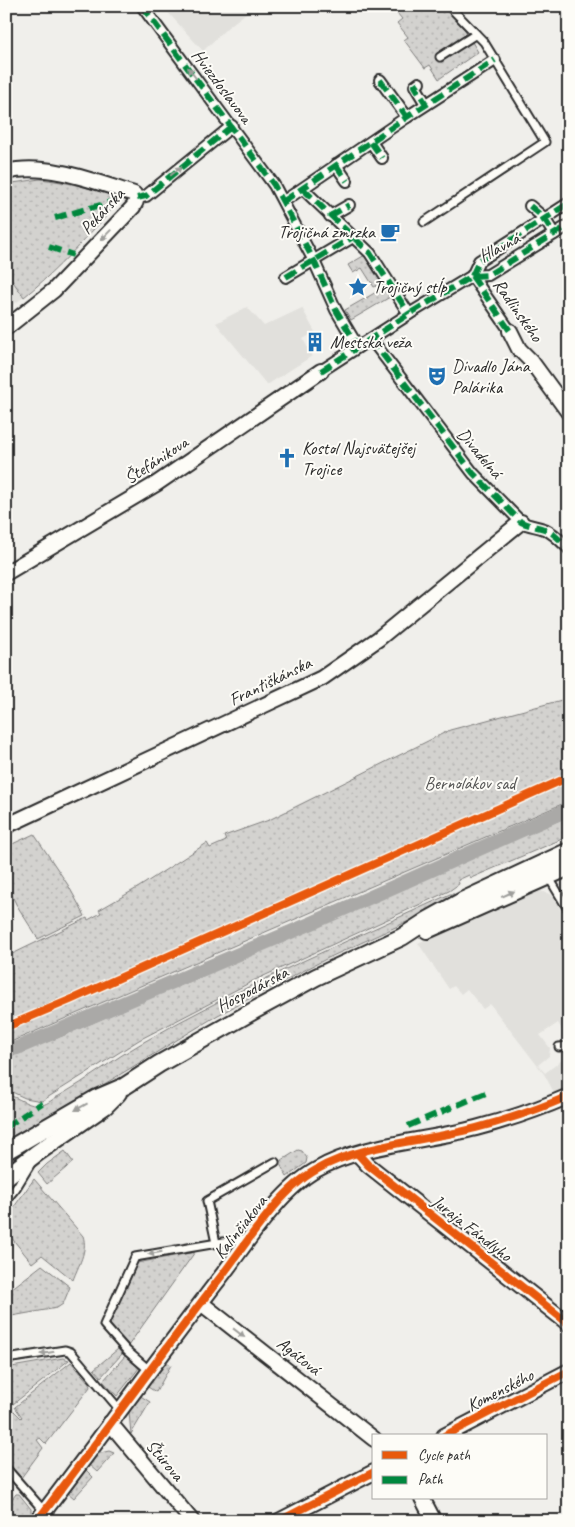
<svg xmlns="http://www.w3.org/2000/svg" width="575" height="1527" viewBox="0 0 575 1527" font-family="Caveat,sans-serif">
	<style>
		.built { fill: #e1e0dc }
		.grass { fill: url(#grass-dots); stroke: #7f7e7d }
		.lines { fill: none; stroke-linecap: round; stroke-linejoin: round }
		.canal { stroke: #aaa9a7; stroke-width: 14 }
		.service-casing { stroke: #2b2b2b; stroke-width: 11 }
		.pedestrian-casing { stroke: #2b2b2b; stroke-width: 14 }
		.minor-casing { stroke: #2b2b2b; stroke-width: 18 }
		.tertiary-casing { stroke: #2b2b2b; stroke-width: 20 }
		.service { stroke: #fdfcf7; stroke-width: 7 }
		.pedestrian { stroke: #fdfcf7; stroke-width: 10 }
		.minor { stroke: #fdfcf7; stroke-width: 14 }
		.tertiary { stroke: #fdfcf7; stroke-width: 16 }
		.quiet { stroke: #00873e; stroke-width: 6; stroke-dasharray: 12 6; stroke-linecap: butt }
		.cycleway-casing { stroke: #fdfcf7; stroke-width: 11 }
		.cycleway { stroke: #e8590c; stroke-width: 8 }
		.oneway { fill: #9e9e9b }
		.labels { text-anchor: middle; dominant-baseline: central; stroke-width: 4; stroke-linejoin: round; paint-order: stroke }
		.street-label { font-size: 18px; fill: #2b2b2b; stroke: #fdfcf7 }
		.poi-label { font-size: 18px; fill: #2b2b2b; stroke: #fdfcf7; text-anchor: start }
		.park-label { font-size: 18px; fill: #555554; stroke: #fdfcf7 }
	</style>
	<defs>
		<pattern id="grass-dots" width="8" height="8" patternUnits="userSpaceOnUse" patternTransform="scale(1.25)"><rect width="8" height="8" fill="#d3d2cf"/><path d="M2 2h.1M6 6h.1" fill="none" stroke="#b5b4b2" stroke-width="1.8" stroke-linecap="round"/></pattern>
	</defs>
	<rect width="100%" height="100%" fill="#f0efeb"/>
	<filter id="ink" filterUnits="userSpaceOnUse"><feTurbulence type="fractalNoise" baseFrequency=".02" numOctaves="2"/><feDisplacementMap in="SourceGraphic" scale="10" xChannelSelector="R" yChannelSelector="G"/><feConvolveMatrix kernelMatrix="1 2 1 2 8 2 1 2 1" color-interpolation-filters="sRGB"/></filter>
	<g filter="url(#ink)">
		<g class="built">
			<path d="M158,6H255L228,27L203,51L163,7L159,8Z"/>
			<path d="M6,272L24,297L6,310Z"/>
			<path d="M247,307L264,326L302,308L315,332L303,339L312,356L267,385L216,323Z"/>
			<path d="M540,891L550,894L554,898L569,924V1036H566L558,1023L540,1035L550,1048L549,1056L538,1065L545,1073L569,1055V1090L556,1096L544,1074L490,1004L483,1009L467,989L461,994L454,986L449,989L418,943L533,892Z"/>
		</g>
		<g class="grass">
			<path d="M391,6H442L465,30L478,52L439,79L430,65L425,68L404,40L408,37L397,23L402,19Z"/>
			<path d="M40,179C66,182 89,187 113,196L115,202C111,212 102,221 94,229C72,253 49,277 24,297L6,272V184Z"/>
			<path d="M365,255L382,283L374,287L362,268L353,273L348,265Z"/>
			<path d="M385,287L390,297L351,320L345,310Z"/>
			<path d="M569,698V801L6,1044V957L87,918L88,920L101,913L99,910L139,887L207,843L210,848L226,841L224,836L269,820L450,730Z"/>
			<path d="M569,816V836L471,878L469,875L458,880L459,884L449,891L255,980L139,1040L42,1101L25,1098L12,1092L6,1091V1058L62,1036Z"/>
			<path d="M34,834L68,885L85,916L38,939L16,904L6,883V847Z"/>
			<path d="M450,894H454L441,904L424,914L328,958L218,1015L88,1094L6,1141V1095C18,1096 29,1108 42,1105C48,1104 54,1098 59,1096C88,1080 113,1059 142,1043C240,986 347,942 450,894Z"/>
			<path d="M298,1150L302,1151L307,1158L306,1163L287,1177L279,1162Z"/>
			<path d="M65,1151L73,1162L47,1184L38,1173L47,1164Z"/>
			<path d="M34,1179L83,1236C88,1251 78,1266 73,1280L42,1255L32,1263L6,1231V1214L14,1207Z"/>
			<path d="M195,1252L128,1346L111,1328L110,1322L137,1263Z"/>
			<path d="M42,1265L70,1287L63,1304L57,1308L6,1317V1293Z"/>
			<path d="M118,1349L122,1354L101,1377L94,1369Z"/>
			<path d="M125,1356L139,1368L117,1396L103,1381Z"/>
			<path d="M63,1358L69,1360L13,1404L6,1400V1368Z"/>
			<path d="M165,1361L171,1365L156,1392L146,1386Z"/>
			<path d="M71,1362L89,1383L90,1387L46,1444L40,1438L37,1440L43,1448L21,1478H19L6,1463V1414L12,1409L21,1418L22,1417L15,1407Z"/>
			<path d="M139,1395L150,1402L131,1434L129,1412Z"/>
			<path d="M109,1451L114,1453L97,1472L88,1464L96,1454Z"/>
			<path d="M85,1469L93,1477L74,1498L67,1492Z"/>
			<path d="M16,1494H19L31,1509V1513L25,1521H6V1507Z"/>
		</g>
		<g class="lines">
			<path class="canal" d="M6,1050L17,1048L312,923L569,809"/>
			<defs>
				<g id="service">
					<path d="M440,57L476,34"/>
					<path d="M424,222L545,142L484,42L449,6"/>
					<path d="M548,876L569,911"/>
					<path d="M559,1047L569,1046"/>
					<path d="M6,1200L16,1188L30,1165"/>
					<path d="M216,1243L207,1201L275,1162"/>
					<path d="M6,1359L65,1350L71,1352L120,1410"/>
					<path d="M149,1370L127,1351L104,1325L135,1257L247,1238"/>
					<path d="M6,1468L44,1511"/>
				</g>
				<g id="pedestrian">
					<path d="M142,6L274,185L314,261L336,310L358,347"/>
					<path d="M380,80L407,117"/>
					<path d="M419,83L415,86L426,104"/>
					<path d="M371,142L382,158"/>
					<path d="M336,165L347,181"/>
					<path d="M303,189L370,253L409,314"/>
					<path d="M137,198L146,196L232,126"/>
					<path d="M284,201L407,117L495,60"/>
					<path d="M530,206L544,218L554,234"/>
					<path d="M330,216L349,205"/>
					<path d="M472,276L479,261L569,203"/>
					<path d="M472,276L510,331"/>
					<path d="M286,277L353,237"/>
					<path d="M371,339L473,473L521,522C529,526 536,526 544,529C553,532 562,542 569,549"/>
					<path d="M321,371L409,314L472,276L488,275L569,225"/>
				</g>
				<g id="minor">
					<path d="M6,172C47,162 96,182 134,194C138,200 136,202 133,207L54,290L6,328"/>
					<path d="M510,331L519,349L531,361L569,413"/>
					<path d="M6,573L156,484L321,371"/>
					<path d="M6,826L322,678L378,639L521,522"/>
					<path d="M358,1154L368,1165L569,1324"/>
					<path d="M201,1303L374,1439"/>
					<path d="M110,1423L192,1521"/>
					<path d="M444,1436L569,1371"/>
					<path d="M422,1498L434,1521"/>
					<path d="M37,1521C100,1439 160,1355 223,1274C248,1241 280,1190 316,1170C361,1144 426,1141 476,1128C507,1120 539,1109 569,1096"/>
					<path d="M279,1521L374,1472"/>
				</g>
				<g id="tertiary">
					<path d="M427,930L569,867"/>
					<path d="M6,1151L97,1098L125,1086L159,1064L255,1010L316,977L402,937L428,920L464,900L569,851"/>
					<path d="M6,1177L37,1153L105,1106L118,1093"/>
				</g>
			</defs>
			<use href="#service" class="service-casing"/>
			<use href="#pedestrian" class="pedestrian-casing"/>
			<use href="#minor" class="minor-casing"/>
			<use href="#tertiary" class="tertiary-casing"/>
			<use href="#service" class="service"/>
			<use href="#pedestrian" class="pedestrian"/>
			<use href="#minor" class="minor"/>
			<use href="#tertiary" class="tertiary"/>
			<g class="quiet">
				<path d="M142,6L274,185L314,261L336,310L358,347"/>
				<path d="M380,80L407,117"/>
				<path d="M419,83L415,86L426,104"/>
				<path d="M371,142L382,158"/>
				<path d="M336,165L347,181"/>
				<path d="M303,189L370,253L409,314"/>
				<path d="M137,198L146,196L232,126"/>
				<path d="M284,201L407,117L495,60"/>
				<path d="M530,206L544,218L554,234"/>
				<path d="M330,216L349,205"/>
				<path d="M55,218L118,200"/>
				<path d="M49,247L73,255"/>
				<path d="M472,276L479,261L569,203"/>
				<path d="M472,276L510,331"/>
				<path d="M286,277L353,237"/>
				<path d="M371,339L473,473L521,522C529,526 536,526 544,529C553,532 562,542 569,549"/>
				<path d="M321,371L409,314L472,276L488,275L569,225"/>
				<path d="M408,1126L488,1092"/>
				<path d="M6,1127L42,1103"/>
			</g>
			<defs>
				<g id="cycleway">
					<path d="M6,1027L70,1000L569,777"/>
					<path d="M358,1154L368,1165L569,1324"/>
					<path d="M444,1436L569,1371"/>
					<path d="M37,1521C100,1439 160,1355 223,1274C248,1241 280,1190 316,1170C361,1144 426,1141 476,1128C507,1120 539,1109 569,1096"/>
					<path d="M279,1521L374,1472"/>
				</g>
			</defs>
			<use href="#cycleway" class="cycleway-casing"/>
			<use href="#cycleway" class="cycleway"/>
		</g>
		<defs><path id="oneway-solid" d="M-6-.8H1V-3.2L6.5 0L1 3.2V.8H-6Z" transform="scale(1.25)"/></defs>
		<g class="oneway">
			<use href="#oneway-solid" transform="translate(192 73) rotate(-127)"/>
			<use href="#oneway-solid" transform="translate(176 171) rotate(-39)"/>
			<use href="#oneway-solid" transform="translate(106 235) rotate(134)"/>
			<use href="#oneway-solid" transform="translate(508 894) rotate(-24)"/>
			<use href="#oneway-solid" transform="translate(81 1107) rotate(151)"/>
			<use href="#oneway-solid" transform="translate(155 1253) rotate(170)"/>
			<use href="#oneway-solid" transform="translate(239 1333) rotate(38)"/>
			<use href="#oneway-solid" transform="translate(47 1353) rotate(171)"/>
		</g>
	</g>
	<defs>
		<symbol id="cafe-bare" viewBox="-9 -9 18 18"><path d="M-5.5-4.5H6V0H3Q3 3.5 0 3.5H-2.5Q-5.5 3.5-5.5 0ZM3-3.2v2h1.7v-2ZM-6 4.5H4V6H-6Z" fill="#1f6fb2" stroke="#fdfcf7" stroke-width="2.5" paint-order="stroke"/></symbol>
		<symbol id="sight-bare" viewBox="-9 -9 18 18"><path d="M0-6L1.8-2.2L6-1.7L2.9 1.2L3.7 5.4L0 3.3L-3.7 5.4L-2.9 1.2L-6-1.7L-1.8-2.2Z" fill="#1f6fb2" stroke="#fdfcf7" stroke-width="2.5" paint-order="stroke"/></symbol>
		<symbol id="building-bare" viewBox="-9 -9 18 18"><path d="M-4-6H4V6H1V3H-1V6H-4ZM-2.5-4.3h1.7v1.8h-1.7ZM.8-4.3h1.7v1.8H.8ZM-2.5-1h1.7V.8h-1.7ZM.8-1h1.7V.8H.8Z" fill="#1f6fb2" stroke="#fdfcf7" stroke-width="2.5" paint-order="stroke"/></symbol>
		<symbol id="theatre-bare" viewBox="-9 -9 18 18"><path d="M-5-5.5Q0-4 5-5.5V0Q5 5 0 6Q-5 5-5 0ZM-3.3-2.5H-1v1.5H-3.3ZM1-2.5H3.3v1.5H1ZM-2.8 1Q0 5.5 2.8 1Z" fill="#1f6fb2" stroke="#fdfcf7" stroke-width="2.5" paint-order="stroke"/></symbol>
		<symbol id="church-bare" viewBox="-9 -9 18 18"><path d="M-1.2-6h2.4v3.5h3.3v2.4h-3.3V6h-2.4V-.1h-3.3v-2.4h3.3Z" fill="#1f6fb2" stroke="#fdfcf7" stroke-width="2.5" paint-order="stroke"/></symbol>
	</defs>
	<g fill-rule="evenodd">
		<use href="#cafe-bare" x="376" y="218" width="28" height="28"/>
		<use href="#sight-bare" x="344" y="273" width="28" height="28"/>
		<use href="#building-bare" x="301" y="328" width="28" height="28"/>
		<use href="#theatre-bare" x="423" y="362" width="28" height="28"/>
		<use href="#church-bare" x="273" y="444" width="28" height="28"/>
	</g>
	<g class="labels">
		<g class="street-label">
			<text transform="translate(222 86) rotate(53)">Hviezdoslavova</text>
			<text transform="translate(102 211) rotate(-47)">Pekárska</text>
			<text transform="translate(499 247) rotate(-28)">Hlavná</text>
			<text transform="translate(518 310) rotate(55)">Radlinského</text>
			<text transform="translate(480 453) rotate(50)">Divadelná</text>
			<text transform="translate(156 460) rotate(-33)">Štefánikova</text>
			<text transform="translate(270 681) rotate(-26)">Františkánska</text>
			<text transform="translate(252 989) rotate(-28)">Hospodárska</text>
			<text transform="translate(240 1227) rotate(-52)">Kalinčiakova</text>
			<text transform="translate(472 1228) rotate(38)">Juraja Fándlyho</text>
			<text transform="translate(299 1356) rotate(38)">Agátová</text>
			<text transform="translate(500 1390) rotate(-27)">Komenského</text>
			<text transform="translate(165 1460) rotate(50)">Štúrova</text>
		</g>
		<g class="poi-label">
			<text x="375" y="232" text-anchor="end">Trojičná zmrzka</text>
			<text x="373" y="287">Trojičný stĺp</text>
			<text x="330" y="342">Mestská veža</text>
			<text x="452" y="366">Divadlo Jána<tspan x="452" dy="21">Palárika</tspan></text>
			<text x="302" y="448">Kostol Najsvätejšej<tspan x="302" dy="21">Trojice</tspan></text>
		</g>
		<g class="park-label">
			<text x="470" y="783">Bernolákov sad</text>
		</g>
	</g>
	<rect width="575" height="1527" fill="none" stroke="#fdfcf7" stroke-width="25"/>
	<rect x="12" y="12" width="550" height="1502" fill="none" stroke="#2b2b2b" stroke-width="2" filter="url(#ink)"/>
	<rect x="372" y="1434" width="175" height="65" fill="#fdfcf7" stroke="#a9a8a5"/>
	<rect x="382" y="1451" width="25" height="8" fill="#e8590c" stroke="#a9a8a5"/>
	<text x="418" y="1460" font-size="15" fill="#2b2b2b">Cycle path</text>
	<rect x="382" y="1476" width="25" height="8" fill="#00873e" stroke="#a9a8a5"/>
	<text x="418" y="1484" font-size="15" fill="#2b2b2b">Path</text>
</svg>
